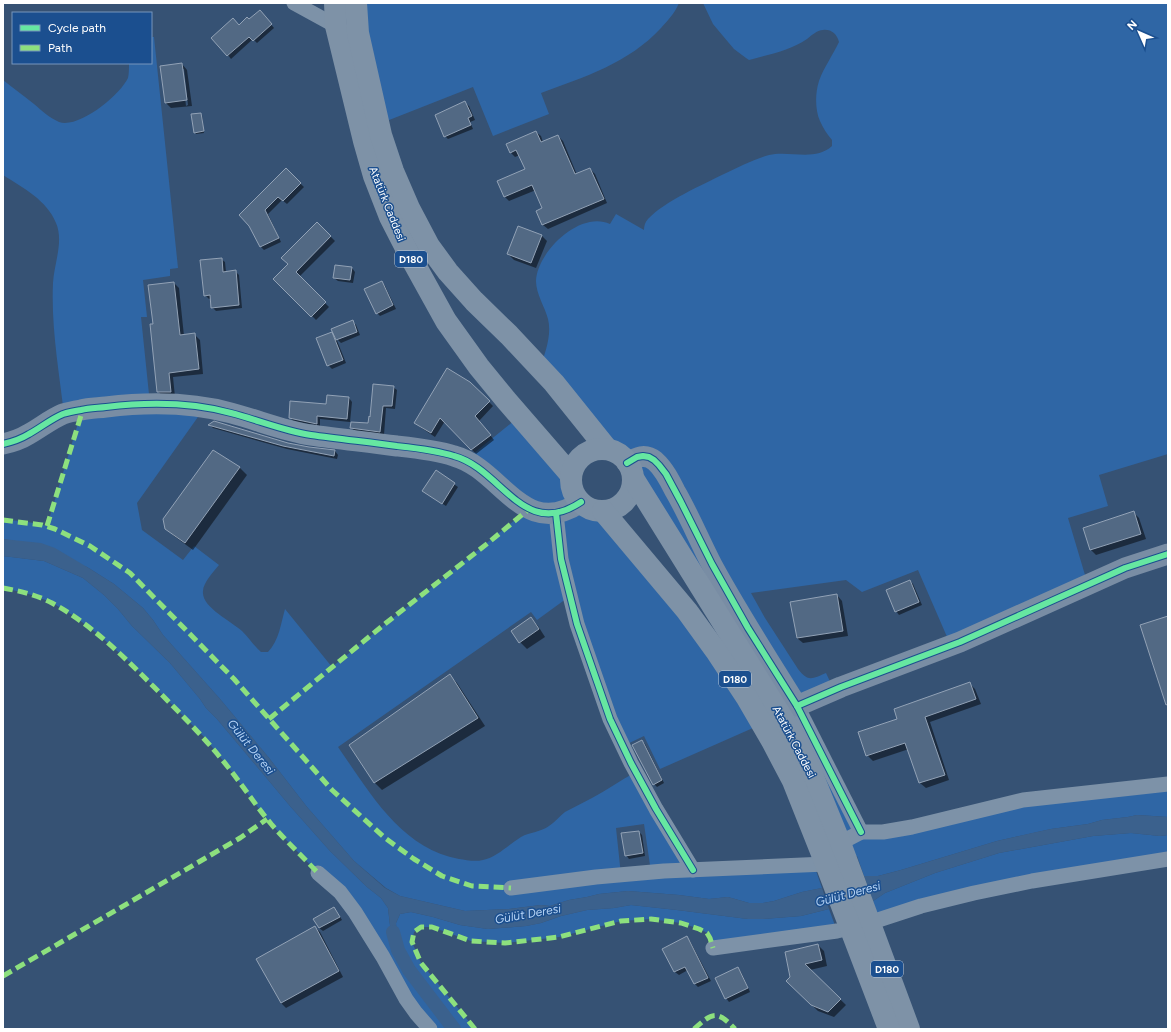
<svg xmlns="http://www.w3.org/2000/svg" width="1171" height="1032" viewBox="0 0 1171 1032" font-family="Figtree,sans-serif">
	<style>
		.green { fill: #2f66a5; fill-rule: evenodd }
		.water { fill: #3b618d }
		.shadow { fill: #0007; fill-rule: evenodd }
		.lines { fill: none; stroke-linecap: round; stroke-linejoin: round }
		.canal { stroke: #3b618d; stroke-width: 14 }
		.building { fill: #526984; stroke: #92a2b6 }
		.street { stroke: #7d92a8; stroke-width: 15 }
		.secondary { stroke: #798da4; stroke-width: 21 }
		.highway { stroke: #7e92a7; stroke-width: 22 }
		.quiet { stroke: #8de07e; stroke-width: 5; stroke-dasharray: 10 5; stroke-linecap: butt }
		.cycleway-casing { stroke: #1b4f8f; stroke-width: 8 }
		.cycleway { stroke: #66e7a1; stroke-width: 6 }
		.labels { text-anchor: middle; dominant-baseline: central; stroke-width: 3; stroke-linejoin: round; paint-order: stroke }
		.shield { fill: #1b4f8f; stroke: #bbcadd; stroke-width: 1 }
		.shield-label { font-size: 10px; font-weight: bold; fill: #fff }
		.street-label { font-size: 11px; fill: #fff; stroke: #1b4f8f }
		.water-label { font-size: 12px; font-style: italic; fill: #b5d3f5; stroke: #1b4f8f }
	</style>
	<rect width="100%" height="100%" fill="#365274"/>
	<g class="green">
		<path d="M356,3H679C675,13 668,20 661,28C629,63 584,77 541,93L549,114L493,136L473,87L379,124Z"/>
		<path d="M703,3H1168V454L1099,475L1108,506L1068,518L1088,585L951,646L918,570L862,592L846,580L751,593L765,618L798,669C808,682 812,679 826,673L834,690L797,706L861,832L1012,803L1168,784V817L1137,815L1128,817L1102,820L1088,824L1051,829L997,841L901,870L878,876H864L857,856L846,859L625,459L614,451L540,368C545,353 552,335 548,319C545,307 536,294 536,281C537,252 580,210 610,224L616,214L644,230C644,226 645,222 648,219C665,201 702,185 724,174C739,167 754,159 769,155C789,150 815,162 832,146V140C827,134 823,128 820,121C815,110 815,93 819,81C824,67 833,55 839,42C837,34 831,29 823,30C817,30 811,36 807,39C791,50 771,54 753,59L749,60L746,58L734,49L723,36L713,24Z"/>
		<path d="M151,37H154L178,268L170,269V276L143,280L147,317H141L150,404L205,407L137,503L142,530L183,560L194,546L219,565C214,571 203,583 203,591C201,607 231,621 242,631C249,638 254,646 261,652H268C279,641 281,623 285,609L332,667C397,614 464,563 528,509L473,454L520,416L571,481C573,496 582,506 597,510L762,724L660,769L644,736L623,746L570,596L537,620L531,612L338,747C369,791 400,848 459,859C466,860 475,862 483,860C497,857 508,845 521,837C530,832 541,832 549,826C555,822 560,816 565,812C574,807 583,803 592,798C607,790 621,780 636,772L693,870L814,865L822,888L802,892L774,901L763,903H749L728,897L709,899L679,895L628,891L599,894L587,897L569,900L550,906L541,905L509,909L465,911L400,896L386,888L354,861L307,807L269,758L220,699L163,635L153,620L143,608L114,584L87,567L21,542L3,539V520L23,521L47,526L82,410L64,414C59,371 51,327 53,283C54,264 64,241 56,223C47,200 23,188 3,175V80C13,88 24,96 34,104C42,111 50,118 59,122C79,129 120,95 128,78C129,74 129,67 129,63H151ZM644,824L651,872L621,875L616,828Z"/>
		<path d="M3,556L44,561L83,578L104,595L118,609L132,626L170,663L200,699L206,708L217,719L290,806L330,851L367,887L381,898L388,908L391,934L397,948L396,923L400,914L411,912L433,917L460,925L488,929L526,926L541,923L561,916L587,910L614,908L631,905L677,910L748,919H763L801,916L829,909L837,931L713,948L710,938L707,933L700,929L681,923L651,919L621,921L559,937L505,943L471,941L432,927H421L414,932L412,942L421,963L475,1029H430L318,873L273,826L253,801L229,768L204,737L133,665L99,635L74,616L51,602L26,593L3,588Z"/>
		<path d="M1131,833L1160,836L1168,835V859L879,920L873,901L885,893L935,873L999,853L1093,836Z"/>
	</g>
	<g class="water">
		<path d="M3,539L41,543L55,548L87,567L114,584L143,608L153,620L163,635L220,699L269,758L307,807L354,861L385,888L400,896L465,911L509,909L541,905L550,906L569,900L587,897L599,894L628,891L679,895L709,899L728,897L749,903H763L774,901L802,892L822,888L829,909L801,916L763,919H748L677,910L631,905L614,908L587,910L561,916L541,923L526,926L488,929L460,925L433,917L411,912L400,914L396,923L398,950L391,934L388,908L381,898L367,887L330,851L290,806L217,719L206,708L200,699L170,663L132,626L118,609L104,595L83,578L44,561L3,556Z"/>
		<path d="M1137,815L1168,817V835L1160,836L1131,833L1093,836L999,853L935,873L885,893L873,901L864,876H878L901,870L997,841L1032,833L1051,829L1088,824L1102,820L1128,817Z"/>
	</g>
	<g class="shadow">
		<path d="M263,15L274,28L257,43L253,39L231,59L228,55L239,26Z"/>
		<path d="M182,64L187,70L192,106L171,108L166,103ZM182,69H184L188,105L186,106Z"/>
		<path d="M465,103L469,106L475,120L470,122L473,129L448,139L445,136Z"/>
		<path d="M201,114L202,115L204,133L196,134L195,132Z"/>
		<path d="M536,132L541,136L543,142L558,136L563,141L577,175L590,169L595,174L607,203L548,229L543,225L537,212L544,209L536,190L509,201L505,197L526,170L520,155L515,157L511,153Z"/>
		<path d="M286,170L304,187L287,204L282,200L268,214L281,242L264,250L261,247L250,225Z"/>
		<path d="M317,223L335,241L299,277L329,307L316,320L275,279L289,264Z"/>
		<path d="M541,235L547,241L536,268L514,260L508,254Z"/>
		<path d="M221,259L225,262L226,272L235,271L239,275L242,308L216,311L212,307L211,298L209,299L205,295Z"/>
		<path d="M352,268L355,272L353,283L338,281L334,278Z"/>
		<path d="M382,282L385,286L396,309L380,316L377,313Z"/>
		<path d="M174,283L179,288L184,336L194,334L200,340L203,374L173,377L175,397H163L158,391L154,325Z"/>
		<path d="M352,321L356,325L360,335L341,343L336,338L346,363L332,369L328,365L331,333L336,338Z"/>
		<path d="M470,383L493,406L479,421L494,440L476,454L445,421L435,437L420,427L416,423Z"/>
		<path d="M393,387L397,390L395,409L386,408L384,435L355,431L351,428L369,424L371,418Z"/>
		<path d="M349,398L352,402L350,422L320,419V426L293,421L290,417Z"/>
		<path d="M210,425L288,444L335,451L338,455L337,459L287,449L213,428Z"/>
		<path d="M213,451L240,468L247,475L193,550L174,536L166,528Z"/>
		<path d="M436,472L458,487L446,506L427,494L424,491Z"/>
		<path d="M1134,513L1139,518L1146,539L1096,555L1090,549Z"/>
		<path d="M910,581L913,584L922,605L899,615L896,611Z"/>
		<path d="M837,595L842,601L848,636L803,643L797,638L792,603Z"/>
		<path d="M531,618L538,626L545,637L527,649L520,642Z"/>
		<path d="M449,675L457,683L485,726L382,790L374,782Z"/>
		<path d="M970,684L975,689L981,704L930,722L949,780L926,788L920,783L909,749L873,761L867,755Z"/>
		<path d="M642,741L645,744L664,783L657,787L654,784Z"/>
		<path d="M639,832L642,835L645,856L629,859L626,855Z"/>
		<path d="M334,908L337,912L342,920L323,931L319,928L314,919Z"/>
		<path d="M315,927L320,932L343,977L286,1008L281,1003Z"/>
		<path d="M687,938L690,941L711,981L698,987L695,984L688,970L679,975L675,972L664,949Z"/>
		<path d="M818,945L824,951L827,966L810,970L846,1005L834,1017L818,1011L787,981Z"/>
		<path d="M738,968L741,972L750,992L729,1002L726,998Z"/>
	</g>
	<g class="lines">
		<path class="canal" d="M393,932L398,950L409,970L454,1029"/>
	</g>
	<g class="building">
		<path d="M260,10L272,24L253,41L249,37L227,56L211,38L233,18L239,25L247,17L249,19Z"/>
		<path d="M182,63L187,100L165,103L160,66Z"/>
		<path d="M465,101L472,116L468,118L471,125L444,137L435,115Z"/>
		<path d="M201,113L204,131L194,133L191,114Z"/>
		<path d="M536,131L541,142L558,135L575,174L590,168L604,199L542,225L536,211L542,208L532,185L504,197L497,181L525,169L516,150L510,153L506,144Z"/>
		<path d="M286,168L301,183L283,201L278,197L265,210L279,238L260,247L249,226L239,215Z"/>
		<path d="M317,222L331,236L296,272L326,302L311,317L273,279L288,264L281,258Z"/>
		<path d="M518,226L542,235L531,263L507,254Z"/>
		<path d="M222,258L223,272L236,270L239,305L211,308L210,295L204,296L200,260Z"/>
		<path d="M335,265L352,267L350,280L333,278Z"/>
		<path d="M382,281L393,305L376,314L364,289Z"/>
		<path d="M174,282L180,335L195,333L199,369L169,373L171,392H157L150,324H153L148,285Z"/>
		<path d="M353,320L357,332L336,340L331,329Z"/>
		<path d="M332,332L343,360L327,366L316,338Z"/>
		<path d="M447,368L470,382L490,401L475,416L491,435L471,450L440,418L431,433L414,423Z"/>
		<path d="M373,384L394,386L392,406H383L380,432L350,428L351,422L368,423L369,416L370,417Z"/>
		<path d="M327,395L349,397L347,419L317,416V424L289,418L290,401L326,404Z"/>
		<path d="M214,421L288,443L309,447L335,450L334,456L283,446L208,425Z"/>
		<path d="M213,450L240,467L185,543L165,529L163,519Z"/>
		<path d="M436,470L455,483L442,504L422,491Z"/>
		<path d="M1134,511L1141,534L1090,550L1083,528Z"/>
		<path d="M910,580L919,602L895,612L886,590Z"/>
		<path d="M837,594L843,631L797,638L790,602Z"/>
		<path d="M1168,616V704L1166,705L1140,625Z"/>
		<path d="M531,617L539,629L519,643L511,631Z"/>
		<path d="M450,674L478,718L374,783L349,745Z"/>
		<path d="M970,682L976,699L925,717L945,775L919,783L905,743L866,756L858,732L897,719L894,709Z"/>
		<path d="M642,740L662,780L653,785L632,745Z"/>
		<path d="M639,831L643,853L625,856L621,833Z"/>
		<path d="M334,907L340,917L319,928L313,919Z"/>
		<path d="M315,926L339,971L281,1003L256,959Z"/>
		<path d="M687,936L708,978L694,984L685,967L674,972L662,949Z"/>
		<path d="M818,944L822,960L805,964L841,999L828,1012L811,1005L786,981L790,977L785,952Z"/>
		<path d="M738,967L748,988L725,999L715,978Z"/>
	</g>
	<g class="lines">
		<g class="street">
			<path d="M294,3L336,26"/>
			<path d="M556,513L561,559L577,624L610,719L631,763L656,809L693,870"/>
			<path d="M797,706L861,832"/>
			<path d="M840,843L861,832H883L912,827L1023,800L1168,784"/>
			<path d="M318,873L340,892L355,912L383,957L406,999L416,1013L430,1029"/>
			<path d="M511,888L596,877L664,871L826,864"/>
			<path d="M869,923L921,906L974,893L1032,881L1168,859"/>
			<path d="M713,948L837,931L850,928"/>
		</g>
		<g class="secondary">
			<path d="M3,444C12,442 21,439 29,434C40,428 51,419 63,414C69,412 75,411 81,410C89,408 98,408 106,407C147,402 191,402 231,413C258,420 284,431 311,435C339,439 368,442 397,446C416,448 436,450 454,456C502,469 523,541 581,502"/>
			<path d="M627,463C637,457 645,453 655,461C664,469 670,481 675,491C689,515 699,540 712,565C738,613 768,659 797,706L841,687L960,642L1125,568L1168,554"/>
		</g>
		<g class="highway">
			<path d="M335,3L336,26L364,141L374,176L390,217L410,256L446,321L479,367L506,400L571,475"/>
			<path d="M356,3L358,33L381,135L393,171L409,208L429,246L448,272L474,301L509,335L554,383L607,449"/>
			<circle cx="602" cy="480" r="31"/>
			<path d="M633,478L791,732L811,772L840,843L909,1029"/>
			<path d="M603,511L687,611L716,651L747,698L772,741L793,781L826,864L889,1029"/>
		</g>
		<g class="quiet">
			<path d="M3,520L42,525L55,529L90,546L130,573L234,679L332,790L385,838L414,859L442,876L472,886L511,888"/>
			<path d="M47,526L83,409"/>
			<path d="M3,588C20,591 37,595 52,603C91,624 123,656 154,687C180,713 205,738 228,767C243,786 256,806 272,825C286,841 303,857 318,873"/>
			<path d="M269,719L386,623L488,543L529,509"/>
			<path d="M3,976L240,838L267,819"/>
			<path d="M475,1029L421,963L412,942L414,932L421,927H432L471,941L505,943L559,937L621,921L651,919L681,923L699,929L707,933L710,938L713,948"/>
			<path d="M694,1029C713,1012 717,1010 735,1029"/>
		</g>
		<defs>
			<g id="cycleway">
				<path d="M3,444C12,442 21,439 29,434C40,428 51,419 63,414C69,412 75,411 81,410C89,408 98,408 106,407C147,402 191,402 231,413C258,420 284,431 311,435C339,439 368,442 397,446C416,448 436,450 454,456C502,469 523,541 581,502"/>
				<path d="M627,463L637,457L643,456L649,457L654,460L659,465L666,474L681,502L712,564L748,628L797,706L861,832"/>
				<path d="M556,513L561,559L577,624L610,719L631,763L656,809L693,870"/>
				<path d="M797,706L841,687L960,642L1125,568L1168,554"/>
			</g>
		</defs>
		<use href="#cycleway" class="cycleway-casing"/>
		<use href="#cycleway" class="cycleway"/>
	</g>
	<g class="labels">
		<g class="shield">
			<rect x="395" y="251" width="32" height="16" rx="3"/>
			<rect x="719" y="671" width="32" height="16" rx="3"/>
			<rect x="871" y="961" width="32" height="16" rx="3"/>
		</g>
		<g class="shield-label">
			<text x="411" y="259">D180</text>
			<text x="735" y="679">D180</text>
			<text x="887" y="969">D180</text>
		</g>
		<g class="street-label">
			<text transform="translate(387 204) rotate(68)">Atatürk Caddesi</text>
			<text transform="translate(794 742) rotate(62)">Atatürk Caddesi</text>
		</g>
		<g class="water-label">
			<text transform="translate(251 747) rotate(51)">Gülüt Deresi</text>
			<text transform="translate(848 894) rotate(-15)">Gülüt Deresi</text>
			<text transform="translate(528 914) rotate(-10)">Gülüt Deresi</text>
		</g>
	</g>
	<rect width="1171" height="1032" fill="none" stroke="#ffffff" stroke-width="8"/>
	<rect x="12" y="12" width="140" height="52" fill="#1b4f8f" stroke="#7695bc"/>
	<rect x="20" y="25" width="20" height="6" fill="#66e7a1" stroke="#7695bc"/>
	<text x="48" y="32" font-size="12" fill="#ffffff">Cycle path</text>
	<rect x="20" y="45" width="20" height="6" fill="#8de07e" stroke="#7695bc"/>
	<text x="48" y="52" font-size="12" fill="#ffffff">Path</text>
	<g transform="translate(1139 32) rotate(315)" stroke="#1b4f8f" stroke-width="3" paint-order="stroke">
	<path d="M0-3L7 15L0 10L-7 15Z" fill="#ffffff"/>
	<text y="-6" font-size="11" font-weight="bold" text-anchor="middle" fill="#ffffff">N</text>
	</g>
</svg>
